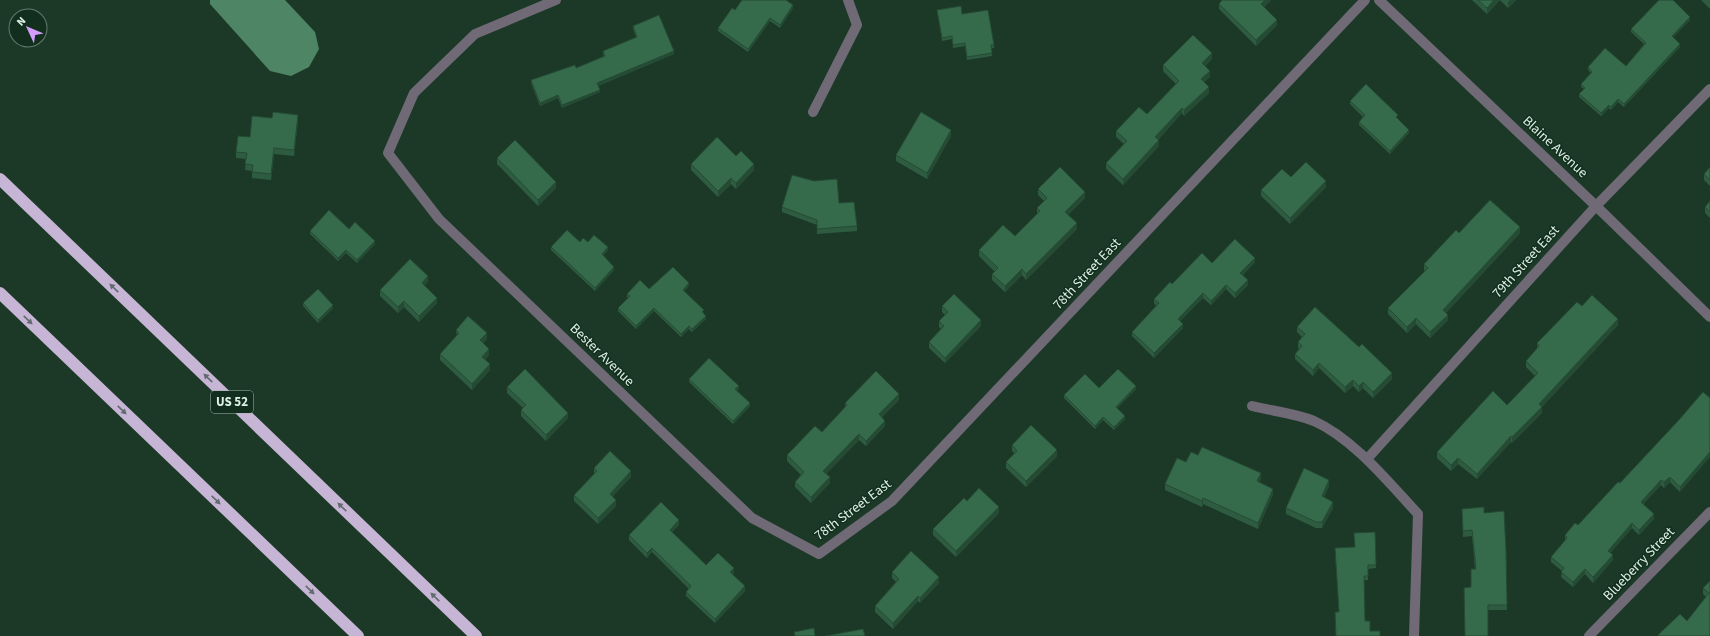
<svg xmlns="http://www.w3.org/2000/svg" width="1710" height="636" viewBox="0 0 1710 636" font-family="'Source Sans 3',sans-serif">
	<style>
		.water { fill: #4e8564 }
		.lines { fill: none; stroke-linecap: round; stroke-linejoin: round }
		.minor { stroke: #706976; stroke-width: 10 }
		.highway { stroke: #c6b5d4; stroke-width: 12 }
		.wall { fill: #2e5c40 }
		.shaded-wall { fill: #254b34 }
		.building { fill: #356b4b; stroke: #254b34 }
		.oneway { fill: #636b70 }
		.labels { text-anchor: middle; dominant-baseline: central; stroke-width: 3; stroke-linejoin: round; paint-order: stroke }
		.shield { fill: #122f1e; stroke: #a2b6a9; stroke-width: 1 }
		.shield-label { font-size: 13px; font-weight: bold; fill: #dff0e5 }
		.street-label { font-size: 14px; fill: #dff0e5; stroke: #122f1e }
	</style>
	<rect width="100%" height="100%" fill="#1c3928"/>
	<path class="water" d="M210,0H285L315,32L319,49L309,67L291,76L270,71L210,4Z"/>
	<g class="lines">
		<g class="minor">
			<path d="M556,0L475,34L414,93L388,153L439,219L752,518L819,554L892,501L1365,0"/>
			<path d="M1379,0L1596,206L1710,317"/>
			<path d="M813,112L857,25L848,0"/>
			<path d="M1252,406C1272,411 1294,413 1314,421C1354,439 1389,483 1418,514L1414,636"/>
			<path d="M1367,459L1596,206L1710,89"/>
			<path d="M1589,636L1710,512"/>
		</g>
		<g class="highway">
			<path d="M0,179L476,636"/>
			<path d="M0,293L358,636"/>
		</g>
	</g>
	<g class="wall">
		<path d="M1271,0L1264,7L1277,25L1256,46L1219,9V4Z"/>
		<path d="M1472,0H1500L1487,14Z"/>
		<path d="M1500,0H1516L1508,8Z"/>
		<path d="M1701,0H1710V9Z"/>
		<path d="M793,8L780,28L770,21L748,52L718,31V28L735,10Z"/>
		<path d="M937,10L962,14L994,45V48H991L992,56L967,60L965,46L953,48L952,39L942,41Z"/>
		<path d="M1690,20L1673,37L1680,47L1624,107L1618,102L1611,110L1609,108L1601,116L1579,97V94L1584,89L1581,87V84L1591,73L1588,70V67L1626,66L1644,44L1631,32V29Z"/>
		<path d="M633,26L674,54L598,86L600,92L562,108L558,98L540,106L531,83V80L576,68L604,56L603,54V51L636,37L633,29Z"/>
		<path d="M1212,59L1205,66L1210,77L1204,82L1209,93L1184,116L1182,113L1158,140L1159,146L1123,185L1106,169V163L1124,144L1116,137V131L1147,114L1176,84L1163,71V65Z"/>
		<path d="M1350,101L1398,118L1397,119L1409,133L1390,154L1359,125V122L1363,117L1350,104Z"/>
		<path d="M298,121L294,156L274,154L271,180L252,178V171L245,170L246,159L236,158V152L250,137Z"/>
		<path d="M951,136L927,179L896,161V155Z"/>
		<path d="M736,156L754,170L736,189L731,184L718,197L691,170V164Z"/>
		<path d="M497,158L556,188L538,206L497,164Z"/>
		<path d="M1710,167V186L1704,180V174Z"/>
		<path d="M1291,177L1326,187L1290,224L1261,196V190Z"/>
		<path d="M814,181L839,203L857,226V231L817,234V225L782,212V207Z"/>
		<path d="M1038,189L1085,198L1068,215L1077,229L1026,280L1022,275L1005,292L992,280V274L995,272L979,256V250L1015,236L1037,214V208L1044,201L1038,195Z"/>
		<path d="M1710,201V218L1705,213V207Z"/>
		<path d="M349,229L375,244L357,263L346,253L338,261L310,234V231Z"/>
		<path d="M1459,233H1520L1446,313L1448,320L1430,338L1416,324L1407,333L1388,314V308L1425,271L1424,270V264Z"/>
		<path d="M580,242H588L608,250L603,256L614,270L595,291L551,250V247Z"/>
		<path d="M1255,262L1243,275L1248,285L1235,298L1226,289L1211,305L1203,298L1180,321L1183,328L1154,358L1132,336V332L1156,306L1154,303V299L1172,284L1212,263Z"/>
		<path d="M428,282L424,285L437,303L419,322L404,307L398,313L380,296V290Z"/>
		<path d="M689,286L684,291L704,313L703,314L706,319L692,332L689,329L681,337L654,311L636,329L618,311V308L628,298L627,297V294L649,289Z"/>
		<path d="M303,303L333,308L318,323L303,306Z"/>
		<path d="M942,306L981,326L945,363L929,348V342L941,329L939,327V321L945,315L942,312Z"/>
		<path d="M1582,306L1618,325L1542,407V413L1512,443L1511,442L1477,479L1458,464L1451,471L1437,458V452L1507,405L1535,376L1526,367V361L1537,349V343Z"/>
		<path d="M1297,327L1392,379L1373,398L1363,388L1359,392L1353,386L1345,393L1319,368L1313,376L1295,359V354L1299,349L1298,348V342L1302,337L1297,332Z"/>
		<path d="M456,330L487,339L483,343L489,355L485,360L490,370L472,390L440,360V354L457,336Z"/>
		<path d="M689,379L739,389L736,391L750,406L733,424L689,382Z"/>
		<path d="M507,387L568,418L546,441L521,416V410L523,408L507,393Z"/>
		<path d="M1099,388L1136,389L1117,408L1125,419L1114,430L1103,420L1095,429L1064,398V395Z"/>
		<path d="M1703,392L1680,492L1670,482L1664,488L1661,485L1643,504L1654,519L1639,535L1632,528L1610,553L1613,560L1593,583L1585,574L1573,587L1561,577L1562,571L1551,562V557L1565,541V535L1578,525L1620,483L1678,421Z"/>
		<path d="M899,400L882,417L885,426L866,446L859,440L826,474L830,483L811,503L795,487V482L801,475L787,461V455L822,432L845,408V403Z"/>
		<path d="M1012,445L1057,456L1026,487L1006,468V462L1015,454L1012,451Z"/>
		<path d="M1198,455L1261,479L1259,482L1273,494L1258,529L1203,504L1202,507L1165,490V484L1186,462Z"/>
		<path d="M594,468L631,477L613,496L616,506L598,524L574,501V495L594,474Z"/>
		<path d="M1329,486L1324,497L1333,508L1322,528H1316L1286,514V508Z"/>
		<path d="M967,501L999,513L956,557L933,535V529Z"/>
		<path d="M1462,509L1484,513L1506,551L1507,610H1488L1471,587L1475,569L1472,536L1463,537Z"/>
		<path d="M679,525L672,532L706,565L734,573L732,574L745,591L715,623L686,596V592L689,589L652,552L647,558L629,540V535Z"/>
		<path d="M1375,532L1376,568L1368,569V580H1364L1336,636L1355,547Z"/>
		<path d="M892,572L939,583L920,603L918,601L893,629L875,612V606L896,582L892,578Z"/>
		<path d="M1710,581V636H1658V635L1687,621L1706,597L1703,594V588Z"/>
	</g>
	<g class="shaded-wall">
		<path d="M1265,0H1271L1261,10V4Z"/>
		<path d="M1494,0H1500L1487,14V8Z"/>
		<path d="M1510,0H1516L1508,8V2Z"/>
		<path d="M793,5V8L780,28V25Z"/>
		<path d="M1690,17V20L1672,39V36Z"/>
		<path d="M770,18V21L748,52V49Z"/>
		<path d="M1277,20V25L1256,46V40Z"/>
		<path d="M1680,44V47L1624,107V104Z"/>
		<path d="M674,51V54L597,86V83Z"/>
		<path d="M1212,53V59L1202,69V63Z"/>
		<path d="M1210,71V77L1201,85V79Z"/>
		<path d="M1209,87V93L1184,116V110Z"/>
		<path d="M600,90V92L562,108V105Z"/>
		<path d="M558,95V98L540,106V103Z"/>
		<path d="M1618,99V102L1611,110V107Z"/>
		<path d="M1609,105V108L1601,116V113Z"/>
		<path d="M1182,108V113L1155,143V137Z"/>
		<path d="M298,115V121L294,156V150Z"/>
		<path d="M951,130V136L927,179V173Z"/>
		<path d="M1409,130V133L1390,154V151Z"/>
		<path d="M1159,140V146L1123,185V179Z"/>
		<path d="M274,148V154L271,180V174Z"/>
		<path d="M754,164V170L736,189V183Z"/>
		<path d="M731,178V184L718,197V191Z"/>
		<path d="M1326,181V187L1290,224V218Z"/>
		<path d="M556,182V188L538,206V200Z"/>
		<path d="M1085,192V198L1065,218V212Z"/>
		<path d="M1077,223V229L1026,280V274Z"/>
		<path d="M1520,227V233L1443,316V310Z"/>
		<path d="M375,241V244L357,263V260Z"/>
		<path d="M608,247V250L602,257V254Z"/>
		<path d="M346,250V253L338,261V258Z"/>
		<path d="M1255,258V262L1240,277V273Z"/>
		<path d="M614,267V270L595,291V288Z"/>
		<path d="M1022,269V275L1005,292V286Z"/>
		<path d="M428,276V282L422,289V283Z"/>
		<path d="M1248,280V285L1235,298V293Z"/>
		<path d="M689,283V286L683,293V290Z"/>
		<path d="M1226,285V289L1211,305V301Z"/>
		<path d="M1203,293V298L1178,324V319Z"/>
		<path d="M437,298V303L419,322V316Z"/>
		<path d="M404,301V307L398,313V307Z"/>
		<path d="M333,305V308L318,323V320Z"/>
		<path d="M654,308V311L636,329V326Z"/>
		<path d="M1448,315V320L1430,338V332Z"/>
		<path d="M706,316V319L692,332V329Z"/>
		<path d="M1416,318V324L1407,333V327Z"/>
		<path d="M1618,319V325L1542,407V413L1512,443V437L1539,404Z"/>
		<path d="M981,320V326L945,363V358Z"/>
		<path d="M1183,324V328L1154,358V353Z"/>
		<path d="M689,326V329L681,337V334Z"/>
		<path d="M487,333V339L480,346V340Z"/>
		<path d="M489,349V355L482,363V357Z"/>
		<path d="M1319,363V368L1313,376V370Z"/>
		<path d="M490,364V370L472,390V384Z"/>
		<path d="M1392,373V379L1373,398V392Z"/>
		<path d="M1353,380V386L1345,393V387Z"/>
		<path d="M1363,382V388L1359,392V386Z"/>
		<path d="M739,386V389L735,392V389Z"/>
		<path d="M1136,386V389L1116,410V407Z"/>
		<path d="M899,394V400L879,420V414Z"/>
		<path d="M750,403V406L733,424V421Z"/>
		<path d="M568,413V418L546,441V435Z"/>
		<path d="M1125,416V419L1114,430V427Z"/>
		<path d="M1103,417V420L1095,429V426Z"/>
		<path d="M885,421V426L866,446V441Z"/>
		<path d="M859,434V440L823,477V471Z"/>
		<path d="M1511,436V442L1477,479V474Z"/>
		<path d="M1057,450V456L1026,487V481Z"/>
		<path d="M1710,452V457L1680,492V487Z"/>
		<path d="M1458,458V464L1451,471V465Z"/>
		<path d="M631,471V477L610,499V494Z"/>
		<path d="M1261,473V479L1257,487V481Z"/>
		<path d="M830,477V483L811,503V497Z"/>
		<path d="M1670,477V482L1664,488V482Z"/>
		<path d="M1329,480V486L1322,502V496Z"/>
		<path d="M1661,480V485L1641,507V502Z"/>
		<path d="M1273,489V494L1258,529V523Z"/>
		<path d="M1203,498V504L1202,507V501Z"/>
		<path d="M616,500V506L598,524V518Z"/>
		<path d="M1333,502V508L1322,528V522Z"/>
		<path d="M999,507V513L956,557V551Z"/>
		<path d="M1654,514V519L1639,535V530Z"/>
		<path d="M679,520V525L670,534V530Z"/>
		<path d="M1632,523V528L1608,556V551Z"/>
		<path d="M652,548V552L647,558V553Z"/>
		<path d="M1613,555V560L1593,583V577Z"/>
		<path d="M734,568V573L730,576V572Z"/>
		<path d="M1585,569V574L1573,587V582Z"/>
		<path d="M939,577V583L920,603V598Z"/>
		<path d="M745,586V591L715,623V619Z"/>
		<path d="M918,596V601L893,629V623Z"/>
	</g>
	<g class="building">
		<path d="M742,0H786L793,5L780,25L770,18L748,49L718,28L732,8L735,10Z"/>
		<path d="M1222,0H1265L1261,4L1277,20L1256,40L1219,4Z"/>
		<path d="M1478,0H1494L1487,8Z"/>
		<path d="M1659,0H1673L1690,17L1672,36L1680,44L1624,104L1618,99L1611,107L1609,105L1601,113L1579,94L1585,88L1581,84L1592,72L1588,67L1605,48L1626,66L1646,43L1631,29Z"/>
		<path d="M961,6L962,14L988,10L994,45H991L992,53L967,57L965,43L953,45L952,36L942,38L937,10Z"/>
		<path d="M659,15L674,51L597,83L600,90L562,105L558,95L540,103L531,80L575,65L576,68L605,56L603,51L637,37L633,26Z"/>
		<path d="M1193,35L1212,53L1202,63L1210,71L1201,79L1209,87L1184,110L1182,108L1155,137L1159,140L1123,179L1106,163L1127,141L1116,131L1139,107L1147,114L1179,81L1163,65Z"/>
		<path d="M1366,84L1398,115L1396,117L1409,130L1390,151L1359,122L1365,115L1350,101Z"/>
		<path d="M273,112L298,115L294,150L274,148L271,174L252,172L253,165L245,164L247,153L236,152L238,136L250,137L252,116L272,118Z"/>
		<path d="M921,112L951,130L927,173L896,155Z"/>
		<path d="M717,137L736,156L741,151L754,164L736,183L731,178L718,191L691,164Z"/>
		<path d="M515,140L556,182L538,200L497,158Z"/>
		<path d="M1306,162L1326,181L1290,218L1261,190L1282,169L1291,177Z"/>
		<path d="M1060,167L1085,192L1065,212L1077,223L1026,274L1022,269L1005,286L992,274L998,268L979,250L1003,225L1015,236L1040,211L1037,208L1047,198L1038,189Z"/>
		<path d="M1710,167V180L1704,174Z"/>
		<path d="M792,175L814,181L837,179L839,203L854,202L857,226L817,229V220L782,207Z"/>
		<path d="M1490,200L1520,227L1443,310L1448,315L1430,332L1416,318L1407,327L1388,308L1428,268L1424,264L1456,230L1459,233Z"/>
		<path d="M1710,201V212L1705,207Z"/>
		<path d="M329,210L349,229L355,222L375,241L357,260L346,250L338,258L310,231Z"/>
		<path d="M567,230L580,242L583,238L588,242L594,235L608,247L602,254L614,267L595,288L551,247Z"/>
		<path d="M1235,239L1255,258L1240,273L1248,280L1235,293L1226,285L1211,301L1203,293L1178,319L1183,324L1154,353L1132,332L1159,303L1154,299L1170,282L1172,284L1202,253L1212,263Z"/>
		<path d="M410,259L428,276L422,283L437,298L419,316L404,301L398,307L380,290Z"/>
		<path d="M673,267L689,283L683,290L704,310L702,312L706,316L692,329L689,326L681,334L654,308L636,326L618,308L630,296L627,294L640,280L649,289Z"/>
		<path d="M318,289L333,305L318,320L303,303Z"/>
		<path d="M954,294L981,320L945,358L929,342L944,326L939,321L948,312L942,306Z"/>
		<path d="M1592,295L1618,319L1539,404L1542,407L1512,437L1511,436L1477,474L1458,458L1451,465L1437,452L1493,391L1507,405L1538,373L1526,361L1539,346L1537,343L1577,302L1582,306Z"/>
		<path d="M1315,307L1359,347L1362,344L1392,373L1373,392L1363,382L1359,386L1353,380L1345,387L1319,363L1313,370L1295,354L1302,346L1298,342L1305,334L1297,327Z"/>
		<path d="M468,316L487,333L480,340L489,349L482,357L490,364L472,384L440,354L459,333L456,330Z"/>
		<path d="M709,358L739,386L735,389L750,403L733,421L689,379Z"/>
		<path d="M525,369L568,413L546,435L521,410L526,405L507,387Z"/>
		<path d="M1118,369L1136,386L1116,407L1125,416L1114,427L1103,417L1095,426L1064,395L1085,374L1099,388Z"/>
		<path d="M876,371L899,394L879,414L885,421L866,441L859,434L823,471L830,477L811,497L795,482L804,472L787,455L815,426L822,432L847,405L845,403Z"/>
		<path d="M1703,392L1710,398V452L1680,487L1670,477L1664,482L1661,480L1641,502L1654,514L1639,530L1632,523L1608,551L1613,555L1593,577L1585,569L1573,582L1561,572L1564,568L1551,557L1567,538L1565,535L1575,523L1578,525L1618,482L1620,483L1678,421Z"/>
		<path d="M1031,425L1057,450L1026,481L1006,462L1017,451L1012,445Z"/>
		<path d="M1202,447L1261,473L1257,481L1273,489L1258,523L1203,498L1202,501L1165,484L1177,458L1186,462L1191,452L1198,455Z"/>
		<path d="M610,451L631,471L610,494L616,500L598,518L574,495L597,471L594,468Z"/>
		<path d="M1304,468L1329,480L1322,496L1333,502L1322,522H1316L1286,508Z"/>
		<path d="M979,488L999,507L956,551L933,529L964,498L967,501Z"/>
		<path d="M661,502L679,520L670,530L706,565L718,553L734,568L730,572L745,586L715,619L686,592L691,586L652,548L647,553L629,535Z"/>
		<path d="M1484,507V513L1504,511L1506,551L1507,605H1488V636H1465L1464,588L1471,587V569H1476L1472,530L1463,531L1462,509Z"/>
		<path d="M1375,532L1376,565H1368V576H1364L1365,621H1370V631H1380V636H1336L1335,612H1339L1335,548L1355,547L1354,533Z"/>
		<path d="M911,551L939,577L920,598L918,596L893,623L875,606L899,579L892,572Z"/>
		<path d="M1710,581V636H1659L1658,635L1680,614L1687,621L1709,593L1703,588Z"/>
		<path d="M814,628L815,636H795L794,632Z"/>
		<path d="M863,629L865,636H825Z"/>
	</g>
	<defs><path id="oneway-solid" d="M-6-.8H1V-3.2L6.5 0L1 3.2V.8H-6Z"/></defs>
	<g class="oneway">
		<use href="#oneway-solid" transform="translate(114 288) rotate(-136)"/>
		<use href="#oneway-solid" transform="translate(28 320) rotate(44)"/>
		<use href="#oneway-solid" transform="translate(208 378) rotate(-136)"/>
		<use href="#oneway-solid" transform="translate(122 410) rotate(44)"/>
		<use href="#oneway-solid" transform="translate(216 500) rotate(44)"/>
		<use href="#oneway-solid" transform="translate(342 507) rotate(-136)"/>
		<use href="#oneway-solid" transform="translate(310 590) rotate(44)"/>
		<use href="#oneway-solid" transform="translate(435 597) rotate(-136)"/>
	</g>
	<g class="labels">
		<rect class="shield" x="211" y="391" width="42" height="22" rx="3"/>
		<g class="shield-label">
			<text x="232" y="402">US 52</text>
		</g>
		<g class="street-label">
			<text transform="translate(1555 147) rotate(43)">Blaine Avenue</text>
			<text transform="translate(1526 262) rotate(-48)">79th Street East</text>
			<text transform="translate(1087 274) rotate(-47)">78th Street East</text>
			<text transform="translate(602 355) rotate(44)">Bester Avenue</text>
			<text transform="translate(853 510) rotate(-37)">78th Street East</text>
			<text transform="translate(1639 564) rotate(-46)">Blueberry Street</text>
		</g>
	</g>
	<g transform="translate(28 28) rotate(314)"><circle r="19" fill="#122f1e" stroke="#647c6e"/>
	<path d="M0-3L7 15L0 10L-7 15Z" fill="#d49cfb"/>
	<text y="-6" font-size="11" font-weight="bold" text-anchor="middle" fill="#dff0e5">N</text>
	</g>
</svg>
